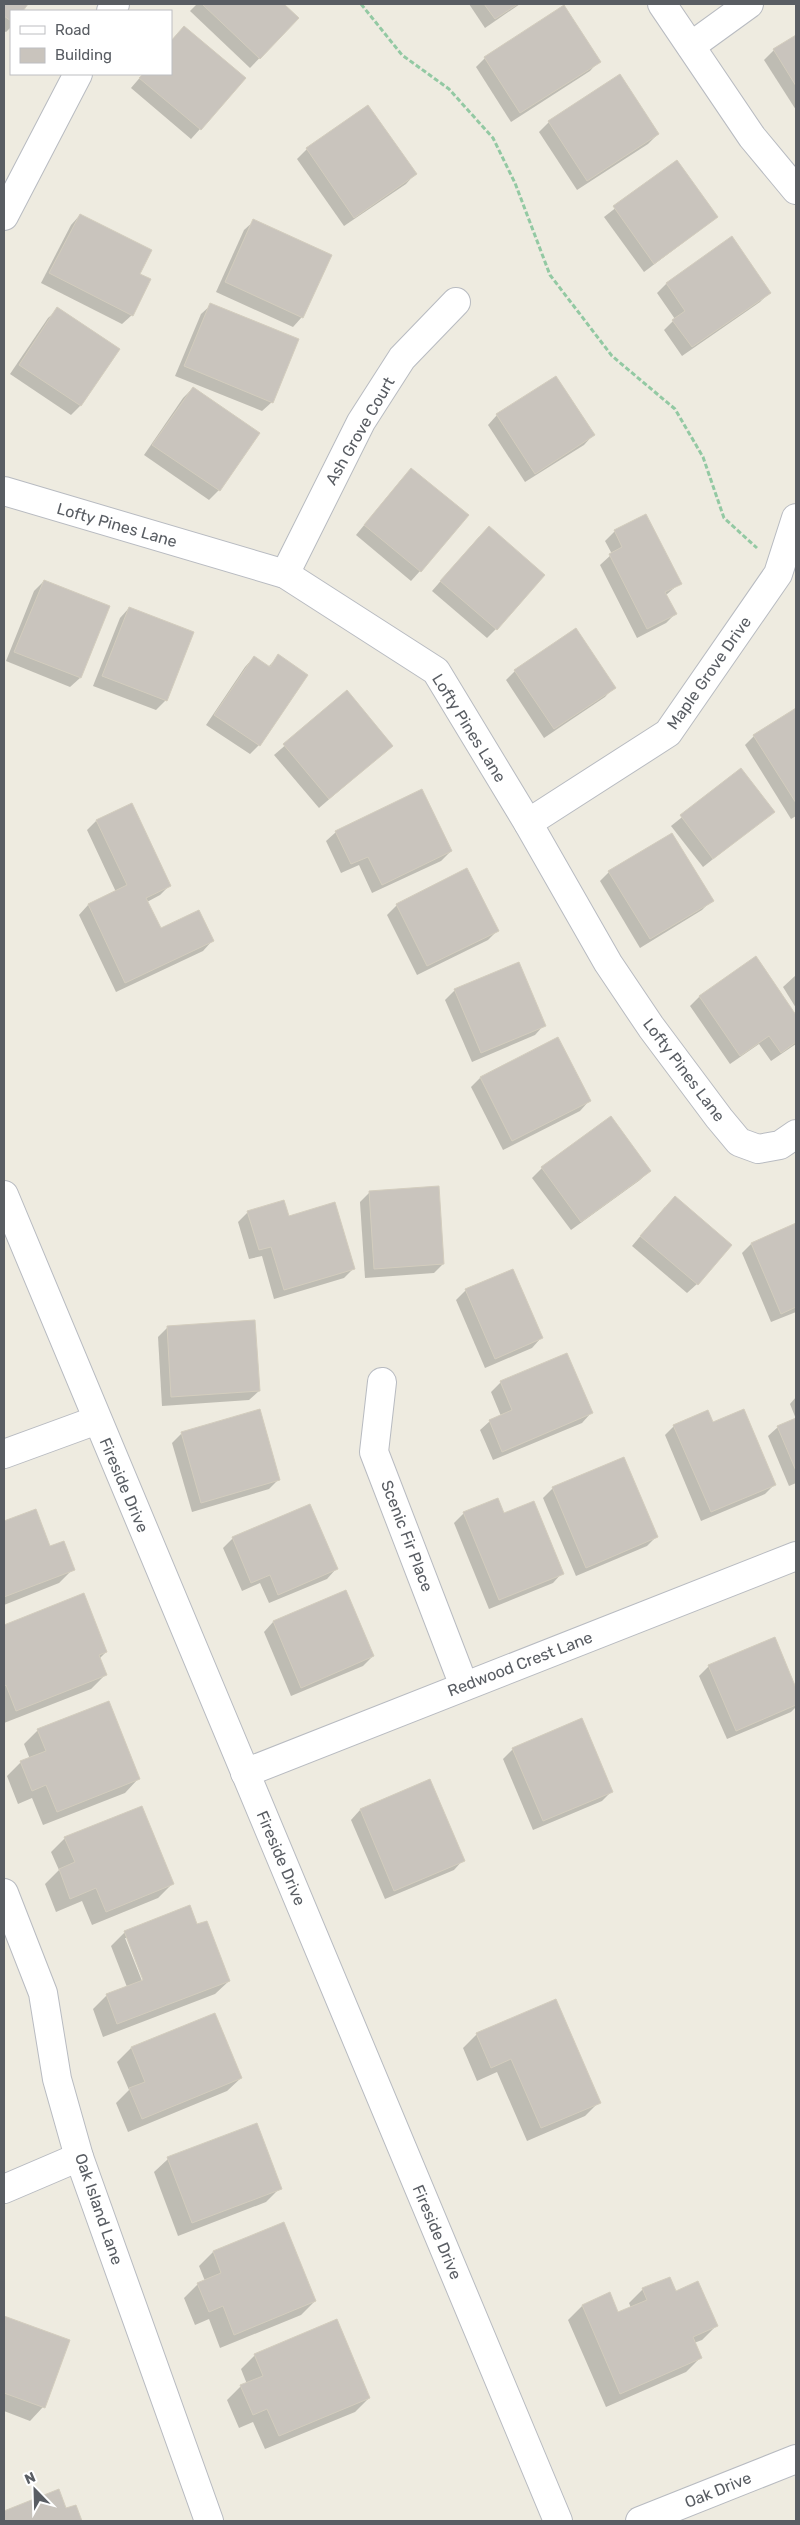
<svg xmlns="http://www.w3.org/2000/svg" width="800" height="2525" viewBox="0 0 800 2525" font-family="Rubik,sans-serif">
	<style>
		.shadow { fill: #0003; fill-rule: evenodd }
		.building { fill: #c9c4bd; stroke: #d3cdbe }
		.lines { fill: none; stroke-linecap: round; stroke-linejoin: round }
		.minor-casing { stroke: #b8bbc1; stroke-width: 30 }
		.path { stroke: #93c9a3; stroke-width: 3; stroke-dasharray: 5 2.5; stroke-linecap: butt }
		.minor { stroke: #fff; stroke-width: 28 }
		.labels { text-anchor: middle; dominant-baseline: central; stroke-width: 4; stroke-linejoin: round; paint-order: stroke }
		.street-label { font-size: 16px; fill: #595d63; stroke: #fff }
	</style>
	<rect width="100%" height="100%" fill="#eeebe0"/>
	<g class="shadow">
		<path d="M4,4H26L22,11H11V27L6,32L4,31Z"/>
		<path d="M197,4H283L298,18L250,68L190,11Z"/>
		<path d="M469,4H520L485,28Z"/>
		<path d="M184,27L200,129L191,139L131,88L143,74H171V41Z"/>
		<path d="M796,36V110L764,60L774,50Z"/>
		<path d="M485,58L599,61L590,71L511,122L476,67Z"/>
		<path d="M620,76L658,134L648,144L577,190L539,132L549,122Z"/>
		<path d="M368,107L415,174L406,184L344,226L297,159L307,149Z"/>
		<path d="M676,161L717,217L644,272L604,217Z"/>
		<path d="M80,215L138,274L132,315L122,324L41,283L71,225Z"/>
		<path d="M254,221L302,317L293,327L216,292L244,230Z"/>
		<path d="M666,284L769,293L760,302L682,356L664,330L675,319L657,293Z"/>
		<path d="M211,305L272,402L262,411L175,376L201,314Z"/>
		<path d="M58,309L118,350L80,406L71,415L10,374L48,318Z"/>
		<path d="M193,388L258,433L219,490L209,500L144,455L183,398Z"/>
		<path d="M497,415L593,435L584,445L525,482L488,425Z"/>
		<path d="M402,479L420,571L411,581L356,535Z"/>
		<path d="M645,515L680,583L666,595L675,614L666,623L637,638L600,565L612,554L605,541L614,532Z"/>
		<path d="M479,537L496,629L487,638L432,591Z"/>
		<path d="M44,581L109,607L80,678L70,687L6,661L34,591Z"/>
		<path d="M129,608L166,700L156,710L93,686L120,618Z"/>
		<path d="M279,656L259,745L250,754L206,725L245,667L254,657L268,667Z"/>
		<path d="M515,671L614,687L605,697L544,738L506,680Z"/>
		<path d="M347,692L392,745L319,808L274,755Z"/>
		<path d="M796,710V816L791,819L745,745L754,736Z"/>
		<path d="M741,770L773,812L703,867L671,826Z"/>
		<path d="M96,821L169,886L160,895L147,902L160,930L212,941L203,951L116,992L79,915L88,905L116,892L87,830Z"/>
		<path d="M336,832L451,851L441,861L372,893L359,865L341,873L326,841Z"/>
		<path d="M609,872L712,900L702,910L640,948L600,881Z"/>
		<path d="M397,905L497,931L488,940L417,975L387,915Z"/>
		<path d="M756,958L796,1017V1044L771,1061L759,1044L730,1064L690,1006L699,997Z"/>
		<path d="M796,975V1008L783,987Z"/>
		<path d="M455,990L544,1025L535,1035L472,1062L445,1000Z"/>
		<path d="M557,1039L589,1101L580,1111L503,1150L471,1087L480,1078Z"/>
		<path d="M610,1118L649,1171L640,1180L571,1230L532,1178L542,1168Z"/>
		<path d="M370,1192L443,1264L434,1273L365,1278L360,1202Z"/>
		<path d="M665,1207L697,1284L687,1293L632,1246Z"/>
		<path d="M248,1212L288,1218L354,1268L344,1278L274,1299L262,1256L249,1259L238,1222Z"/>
		<path d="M796,1225V1312L771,1322L742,1253L751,1244Z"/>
		<path d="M466,1290L541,1338L532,1348L485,1368L456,1300Z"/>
		<path d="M168,1327L259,1391L249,1400L162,1406L158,1337Z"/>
		<path d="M501,1382L591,1413L582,1423L493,1460L480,1430L490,1421L501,1416L491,1392Z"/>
		<path d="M796,1397V1419L790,1404Z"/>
		<path d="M796,1419V1483L789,1486L768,1436L778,1427Z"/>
		<path d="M713,1424L775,1484L765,1494L701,1521L665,1435L674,1426Z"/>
		<path d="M182,1433L279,1479L269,1489L192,1512L172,1443Z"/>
		<path d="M553,1488L656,1537L647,1546L576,1576L543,1498Z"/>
		<path d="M35,1511L50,1548L73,1569L59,1583L4,1605V1523Z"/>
		<path d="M464,1513L503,1515L562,1573L553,1583L489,1609L454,1523Z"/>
		<path d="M233,1538L336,1569L327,1579L269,1603L260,1583L242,1591L223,1548Z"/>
		<path d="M346,1592L373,1656L363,1666L291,1696L264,1632L273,1622Z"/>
		<path d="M83,1595L106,1652L99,1659L105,1675L91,1689L4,1723V1626Z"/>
		<path d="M774,1638L796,1691V1707L791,1712L727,1739L699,1676L709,1666Z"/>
		<path d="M582,1720L612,1791L602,1801L533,1830L503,1759L513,1749Z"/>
		<path d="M38,1730L138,1779L125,1793L43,1825L32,1798L18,1804L7,1776L21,1762L30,1759L24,1744Z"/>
		<path d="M360,1810L463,1860L454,1870L385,1899L351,1820Z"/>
		<path d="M65,1838L172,1884L158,1898L92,1925L82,1901L56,1912L45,1884L59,1870L51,1852Z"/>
		<path d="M197,1926L229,1981L215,1994L103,2037L93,2009L107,1995L127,1987L111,1946L125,1932ZM125,1938H128L146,1985L144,1986Z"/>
		<path d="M215,2014L241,2078L227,2091L128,2132L116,2103L129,2090L117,2062L131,2048Z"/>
		<path d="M477,2034L599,2102L585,2116L527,2141L497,2072L477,2081L463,2048Z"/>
		<path d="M168,2159L280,2188L266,2202L178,2236L154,2172Z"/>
		<path d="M284,2223L315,2301L301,2315L220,2348L209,2319L195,2325L184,2298L198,2284L205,2281L199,2266L213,2252Z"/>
		<path d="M643,2289L676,2292L716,2326L702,2340L694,2343L700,2358L686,2372L606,2407L568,2320L582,2306L609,2294L618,2314L631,2308L629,2303Z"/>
		<path d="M4,2318L68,2341L43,2407L30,2421L4,2411Z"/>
		<path d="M255,2355L369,2398L355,2412L265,2449L253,2422L239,2428L227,2400L241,2386L247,2384L241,2369Z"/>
		<path d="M58,2491L65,2510L75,2506L81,2521H4V2512Z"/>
	</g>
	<g class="building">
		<path d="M4,4H28L23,11H11V21L4,16Z"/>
		<path d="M202,4H284L299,18L260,59Z"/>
		<path d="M484,4H518L495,19Z"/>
		<path d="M564,5L601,62L520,113L484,57Z"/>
		<path d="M184,26L246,78L201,130L139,78L143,74H171V41Z"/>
		<path d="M796,35V86L773,49Z"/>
		<path d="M620,74L659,134L587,181L548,121Z"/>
		<path d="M368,105L417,174L354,218L306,148Z"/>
		<path d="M677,160L718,217L654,264L613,206Z"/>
		<path d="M80,214L152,250L140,274L151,279L133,316L49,273Z"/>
		<path d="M253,219L332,255L303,318L225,282Z"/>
		<path d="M732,236L771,293L692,347L672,320L685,311L666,283Z"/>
		<path d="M210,303L299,339L273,403L184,366Z"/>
		<path d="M57,307L120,349L81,406L19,365Z"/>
		<path d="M556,376L595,435L535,474L496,414Z"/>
		<path d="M193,387L260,433L220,491L152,445Z"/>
		<path d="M411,468L469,515L421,572L364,525Z"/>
		<path d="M646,514L682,584L665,592L677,614L647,629L609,554L622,547L614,530Z"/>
		<path d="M489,526L545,575L497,630L440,581Z"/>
		<path d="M44,580L110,606L81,678L14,652Z"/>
		<path d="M129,607L194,632L167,701L102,676Z"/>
		<path d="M576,628L616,688L554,729L514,670Z"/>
		<path d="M278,654L308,675L260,746L214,715L254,656L270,667Z"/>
		<path d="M347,690L393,746L329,799L283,744Z"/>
		<path d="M796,708V803L753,735Z"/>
		<path d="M741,768L775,812L713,859L680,815Z"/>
		<path d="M422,789L452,851L382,885L368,857L351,864L335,831Z"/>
		<path d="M132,803L171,886L146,898L161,928L199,910L214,941L125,983L88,904L127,885L96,820Z"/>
		<path d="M672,833L714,901L650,939L608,871Z"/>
		<path d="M467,868L499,931L427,966L396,904Z"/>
		<path d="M756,956L796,1015V1042L781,1053L769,1036L740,1056L699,996Z"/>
		<path d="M519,962L546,1026L481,1053L454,989Z"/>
		<path d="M558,1037L591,1101L512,1141L480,1077Z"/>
		<path d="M611,1116L651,1171L581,1222L541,1167Z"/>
		<path d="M439,1186L444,1264L374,1269L369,1191Z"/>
		<path d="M675,1196L732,1245L698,1285L640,1236Z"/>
		<path d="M284,1200L289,1216L335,1202L355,1269L284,1290L271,1247L259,1250L247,1211Z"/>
		<path d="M796,1223V1307L781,1314L751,1243Z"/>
		<path d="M513,1269L543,1338L495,1359L465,1289Z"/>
		<path d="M255,1320L260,1391L171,1397L167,1326Z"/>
		<path d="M567,1353L593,1413L502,1452L489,1420L512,1410L500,1381Z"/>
		<path d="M260,1409L280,1480L201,1503L181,1432Z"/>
		<path d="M744,1409L776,1485L711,1512L673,1425L708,1410L713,1422Z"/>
		<path d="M796,1418V1471L777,1426Z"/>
		<path d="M624,1457L658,1537L586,1568L552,1487Z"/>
		<path d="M498,1498L504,1513L534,1501L564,1574L499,1600L463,1512Z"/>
		<path d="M310,1504L338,1569L278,1595L270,1575L251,1583L232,1537Z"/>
		<path d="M36,1509L50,1546L64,1541L75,1570L4,1597V1521Z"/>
		<path d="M346,1590L374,1656L301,1688L273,1621Z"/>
		<path d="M84,1593L107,1652L99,1655L107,1675L16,1711L6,1685L4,1687V1625Z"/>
		<path d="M775,1637L796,1688V1705L736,1731L708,1665Z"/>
		<path d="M109,1701L140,1779L57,1812L46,1785L32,1791L20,1761L46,1751L37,1729Z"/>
		<path d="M582,1718L613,1792L543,1821L512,1748Z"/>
		<path d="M430,1779L465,1861L394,1891L360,1809Z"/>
		<path d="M142,1806L174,1884L106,1912L96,1888L70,1899L59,1869L75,1862L64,1837Z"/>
		<path d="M190,1905L197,1924L207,1921L230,1981L117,2024L106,1994L143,1980L124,1931Z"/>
		<path d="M556,1999L601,2103L541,2128L511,2059L491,2068L476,2033Z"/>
		<path d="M215,2013L242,2078L142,2119L129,2088L145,2082L131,2047Z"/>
		<path d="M257,2123L282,2189L192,2223L167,2157Z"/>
		<path d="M284,2222L316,2301L234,2335L223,2306L209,2312L197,2283L221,2273L213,2251Z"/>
		<path d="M670,2277L676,2291L698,2281L718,2326L693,2337L702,2358L620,2394L582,2305L610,2292L618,2312L647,2300L642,2288Z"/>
		<path d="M4,2316L70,2340L45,2408L4,2393Z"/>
		<path d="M337,2319L370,2398L279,2436L267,2409L253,2415L240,2385L263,2376L254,2354Z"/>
		<path d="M59,2489L66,2508L76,2505L82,2521H4V2511Z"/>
	</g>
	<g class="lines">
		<defs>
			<g id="minor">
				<path d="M662,4L752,137L796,190"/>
				<path d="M111,11L115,4"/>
				<path d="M691,46L749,4"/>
				<path d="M4,216L78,74"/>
				<path d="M4,491L285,574L436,671L528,823L608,963L651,1027L719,1118L739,1142L758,1149L780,1145L796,1134"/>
				<path d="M285,574L361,422L402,358L456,302"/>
				<path d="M528,823L668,733L778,574L796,518"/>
				<path d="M4,1195L558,2521"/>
				<path d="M382,1382L374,1452L464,1686"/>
				<path d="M4,1454L97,1420"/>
				<path d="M245,1773L796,1556"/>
				<path d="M4,1893L43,1993L57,2079L79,2157L209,2521"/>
				<path d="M4,2189L79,2157"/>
				<path d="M640,2521L796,2459"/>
			</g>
		</defs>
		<use href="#minor" class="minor-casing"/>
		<path class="path" d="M361,4L402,55L449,89L493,138L515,183L550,275L612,356L675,409L703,457L724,518L757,548"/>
		<use href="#minor" class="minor"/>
	</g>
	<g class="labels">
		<g class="street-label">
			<text transform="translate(360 431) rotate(-60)">Ash Grove Court</text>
			<text transform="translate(117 525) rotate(16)">Lofty Pines Lane</text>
			<text transform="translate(709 673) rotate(-55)">Maple Grove Drive</text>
			<text transform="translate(469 728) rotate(58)">Lofty Pines Lane</text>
			<text transform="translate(684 1070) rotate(53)">Lofty Pines Lane</text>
			<text transform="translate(124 1485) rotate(67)">Fireside Drive</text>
			<text transform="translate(407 1536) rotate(69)">Scenic Fir Place</text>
			<text transform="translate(520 1664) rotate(-21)">Redwood Crest Lane</text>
			<text transform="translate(281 1858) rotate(67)">Fireside Drive</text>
			<text transform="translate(99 2209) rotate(71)">Oak Island Lane</text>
			<text transform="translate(437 2232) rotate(67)">Fireside Drive</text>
			<text transform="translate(718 2490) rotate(-22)">Oak Drive</text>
		</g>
	</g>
	<rect width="800" height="2525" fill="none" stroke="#595d63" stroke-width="10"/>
	<rect x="10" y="10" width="162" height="65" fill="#ffffff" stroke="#bdbec1"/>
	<rect x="20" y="26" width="25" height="8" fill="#ffffff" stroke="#bdbec1"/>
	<text x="55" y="35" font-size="15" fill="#595d63">Road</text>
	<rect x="20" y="48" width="25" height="15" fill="#c9c4bd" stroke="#bdbec1"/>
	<text x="55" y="60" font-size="15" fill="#595d63">Building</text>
	<g transform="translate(35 2490) rotate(337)" stroke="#ffffff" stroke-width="4" paint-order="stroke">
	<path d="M0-4L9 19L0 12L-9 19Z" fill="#595d63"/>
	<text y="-8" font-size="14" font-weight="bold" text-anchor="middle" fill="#595d63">N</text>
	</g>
</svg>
